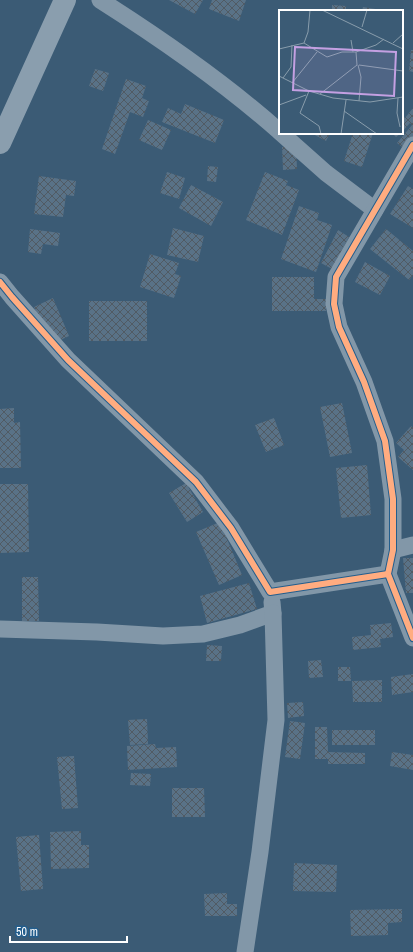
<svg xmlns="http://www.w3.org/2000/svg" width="413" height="952" viewBox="0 0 413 952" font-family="'Archivo Narrow',sans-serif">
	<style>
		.building { fill: url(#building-cross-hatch) }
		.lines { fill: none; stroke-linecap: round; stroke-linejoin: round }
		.street { stroke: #8297a8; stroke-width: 17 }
		.secondary { stroke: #8a9eae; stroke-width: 22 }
		.cycleway-casing { stroke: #235e8d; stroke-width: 8 }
		.cycleway { stroke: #ffac80; stroke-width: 6 }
		.inset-road { fill: none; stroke: #899dac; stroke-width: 1 }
		.view { fill: #c4a0e2; fill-opacity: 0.15; stroke: #c4a0e2; stroke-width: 2 }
		.inset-edge { fill: none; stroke: #fff; stroke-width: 2 }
	</style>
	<defs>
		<pattern id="building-cross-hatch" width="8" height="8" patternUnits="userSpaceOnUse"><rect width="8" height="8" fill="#597287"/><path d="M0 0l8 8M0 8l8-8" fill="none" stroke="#515b64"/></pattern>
	</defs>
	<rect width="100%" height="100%" fill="#3b5b75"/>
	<g class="building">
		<path d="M169,0H203L195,14Z"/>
		<path d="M212,0H246L239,21L209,9Z"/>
		<path d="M332,5L346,6V11H332Z"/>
		<path d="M363,7L382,10V11H362Z"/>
		<path d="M411,50H413V72L409,71Z"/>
		<path d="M95,69L109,73L103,91L89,86Z"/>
		<path d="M126,79L146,86L142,98L149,101L143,117L130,112L115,154L102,149Z"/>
		<path d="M185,104L224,120L215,143L162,122L168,108L181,114Z"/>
		<path d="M413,108V141L406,150L397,143L412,125L410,123L402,132V115L405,118Z"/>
		<path d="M148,120L171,130L162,150L139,140Z"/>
		<path d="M311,133H330L326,141Z"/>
		<path d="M353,133H373L362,167L344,161Z"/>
		<path d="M392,133H401L396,137Z"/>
		<path d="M282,147H296L297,169L283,170Z"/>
		<path d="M208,166L218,167L216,182L207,181Z"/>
		<path d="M167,172L185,178L179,199L160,193Z"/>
		<path d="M265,172L288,181L286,185L299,190L282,235L246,220Z"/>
		<path d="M39,176L76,181L74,196L66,195L63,217L34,214Z"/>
		<path d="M191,185L223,202L211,226L179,208Z"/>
		<path d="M408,186L413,189V228L390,214Z"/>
		<path d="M299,206L319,213L317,220L332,225L316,272L281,259Z"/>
		<path d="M173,228L204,236L198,262L167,255Z"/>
		<path d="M30,229L60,233L58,246L43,244L41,254L28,252Z"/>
		<path d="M386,229L413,251V275L409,280L370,249Z"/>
		<path d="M338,230L349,237L332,269L321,263Z"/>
		<path d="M150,254L179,263L175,274L181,276L174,298L140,287Z"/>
		<path d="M365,262L390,276L380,295L355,282Z"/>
		<path d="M272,277H314V299H326V311H272Z"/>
		<path d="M53,298L69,336L50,345L34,307Z"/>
		<rect x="89" y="301" width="58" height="40"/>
		<path d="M342,403L352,453L330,457L320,407Z"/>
		<path d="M14,408V423L20,422L21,468H0V409Z"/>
		<path d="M274,418L284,445L266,452L255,425Z"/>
		<path d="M411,426L413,428V470L398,457L404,450L396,443Z"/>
		<path d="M367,465L371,515L341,518L336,468Z"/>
		<path d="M186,483L203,512L187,522L169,493Z"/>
		<path d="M0,484H28L29,552L0,553Z"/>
		<path d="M220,522L242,575L219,585L196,532Z"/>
		<path d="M403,558H413V593H406Z"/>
		<path d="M22,577H38L39,621H22Z"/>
		<path d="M249,583L257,609L207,623L200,596Z"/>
		<path d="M391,623L393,637L380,639L381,647L353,650L352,637L371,635L370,625Z"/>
		<path d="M207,645L222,646L221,661H206Z"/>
		<path d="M321,660L323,677L309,678L308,661Z"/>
		<path d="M338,667H350L351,681H338Z"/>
		<path d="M413,674V692L392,695L391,677Z"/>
		<path d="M382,680V702H353L352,681Z"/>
		<path d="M303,702L304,716L288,718L287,703Z"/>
		<path d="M147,719L148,744L130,745L128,720Z"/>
		<path d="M290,721L305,723L300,759L285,757Z"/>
		<path d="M315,727H327L328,752L365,753V764H328V759H315Z"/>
		<rect x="332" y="730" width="43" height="15"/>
		<path d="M155,744L156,748L176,747L177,767L128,770L127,746Z"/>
		<path d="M392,752L413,755V770L390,766Z"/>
		<path d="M74,756L78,808L62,809L57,757Z"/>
		<path d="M131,773L151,774L150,786L130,785Z"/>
		<path d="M172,788H204L205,817H172Z"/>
		<path d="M81,831V845H89V868L51,869L50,832Z"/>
		<path d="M39,835L43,889L21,891L16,837Z"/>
		<path d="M294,863L337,865L336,892L293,891Z"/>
		<path d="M227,893V904H237V916H205L204,894Z"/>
		<path d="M402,909V922L388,923V935L351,936L350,910Z"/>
	</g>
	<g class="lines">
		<g class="street">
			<path d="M100,0C163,40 225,83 280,132"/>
			<path d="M281,133L326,173L375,210"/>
			<path d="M413,145L336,277L334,304L339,327L364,382L385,441L393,499V550L388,574L413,638"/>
			<path d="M0,282L12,297L68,360L196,482L231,528L270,592L388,574"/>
			<path d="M393,550L413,545"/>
			<path d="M0,629L97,632L163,636L203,634L240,625L273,613L272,602"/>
			<path d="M245,952L260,852L276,720L273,613"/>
		</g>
		<path class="secondary" d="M0,143L65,0"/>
		<defs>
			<g id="cycleway">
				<path d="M413,145L336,277L334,304L339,327L364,382L385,441L393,499V550L388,574L413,638"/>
				<path d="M0,282L12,297L68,360L196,482L231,528L270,592L388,574"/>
			</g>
		</defs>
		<use href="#cycleway" class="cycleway-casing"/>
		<use href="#cycleway" class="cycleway"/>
	</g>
	<g transform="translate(279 10)">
		<rect width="124" height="124" fill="#3b5b75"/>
		<path class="inset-road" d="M43,0L124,39M83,17L88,0M72,30L74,42M25,33L48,47L63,42H77L97,35L105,29M114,33L124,24M0,39L25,33L29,22L31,0M79,55L82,67L80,91M80,55L124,61M0,66L30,81L54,88L91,92L124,87M4,68L12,57L13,35M13,73L38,42M30,81L21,103L40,116L42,124M41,84L78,55L77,42M119,88L118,103L121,117M0,95L27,85M65,101L98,124M62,124L67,90"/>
		<path class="view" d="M16,37L117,42L115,86L14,80Z"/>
		<rect width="124" height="124" class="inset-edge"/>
	</g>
	<path d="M10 936v6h117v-6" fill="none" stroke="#ffffff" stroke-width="2"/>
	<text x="16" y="936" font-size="12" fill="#ffffff" stroke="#235e8d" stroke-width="3" paint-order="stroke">50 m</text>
</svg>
